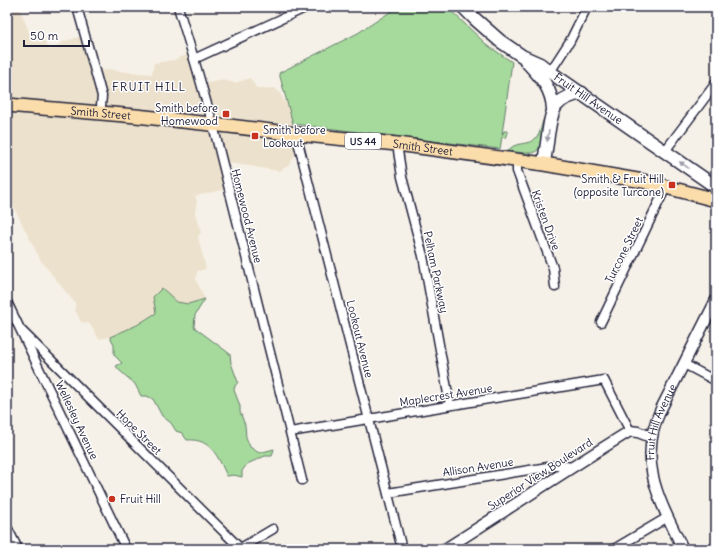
<svg xmlns="http://www.w3.org/2000/svg" width="723" height="556" viewBox="0 0 723 556" font-family="Delius,sans-serif">
	<style>
		.built { fill: #ece1cc }
		.green { fill: #a6da9c; stroke: #647e6c }
		.lines { fill: none; stroke-linecap: round; stroke-linejoin: round }
		.minor-casing { stroke: #22223b; stroke-width: 11 }
		.tertiary-casing { stroke: #22223b; stroke-width: 13 }
		.secondary-casing { stroke: #22223b; stroke-width: 15 }
		.primary-casing { stroke: #22223b; stroke-width: 16 }
		.minor { stroke: #fff; stroke-width: 8 }
		.tertiary { stroke: #fff; stroke-width: 10 }
		.secondary { stroke: #fff; stroke-width: 12 }
		.primary { stroke: #fbddab; stroke-width: 13 }
		.oneway { fill: #9c9ca7 }
		.poi-dot { fill: #c8321e; stroke: #fff; stroke-width: 1.5 }
		.labels { text-anchor: middle; dominant-baseline: central; stroke-width: 3; stroke-linejoin: round; paint-order: stroke }
		.shield { fill: #fff; stroke: #646476; stroke-width: 1 }
		.shield-label { font-size: 10px; font-weight: bold; fill: #22223b }
		.street-label { font-size: 11px; fill: #22223b; stroke: #fff }
		.poi-label { font-size: 11px; fill: #22223b; stroke: #fff; text-anchor: end }
		.neighbourhood-label { font-size: 12px; letter-spacing: 1px; fill: #22223b; stroke: #fff }
	</style>
	<rect width="100%" height="100%" fill="#f6f1e8"/>
	<filter id="ink" filterUnits="userSpaceOnUse"><feTurbulence type="fractalNoise" baseFrequency=".025" numOctaves="2"/><feDisplacementMap in="SourceGraphic" scale="8" xChannelSelector="R" yChannelSelector="G"/><feConvolveMatrix kernelMatrix="1 2 1 2 8 2 1 2 1" color-interpolation-filters="sRGB"/></filter>
	<g filter="url(#ink)">
		<path class="built" d="M7,7H19L32,39L36,42L44,41L51,50L65,41L83,36L94,72L111,69L117,71L152,74L154,63L174,60L191,53L204,84L222,80L235,83L250,78L257,89L275,88L280,93L284,101L292,104L296,109L294,131L300,147L289,165L280,171L229,163L219,148L227,189L195,196L197,201L195,213L201,232L198,237L206,269L197,271L196,280L205,299L188,304L153,297L156,313L137,325L110,337L99,339L89,323L81,322L75,310V303L41,261L7,194Z"/>
		<g class="green">
			<path d="M398,7H447L487,45L512,62L502,134H503L504,131H508L505,138L502,137L500,149L293,124L279,73L358,33Z"/>
			<path d="M544,118H546C544,129 546,151 531,153C525,154 514,151 508,151C514,141 529,146 536,138C541,133 541,124 544,118Z"/>
			<path d="M162,288L177,302L188,304L205,299L195,315L194,327L230,354L231,363L238,382L235,386L234,390L240,406V412L245,425L246,437L250,447L259,453L274,449L272,456H265L247,464L242,471V477L234,475L227,476C218,457 211,438 187,440L182,433L176,431L171,423L162,416L153,399L147,396H141L135,384L119,370L116,366L122,363L114,355V344L110,337L137,325L156,313L153,297Z"/>
		</g>
		<g class="lines">
			<defs>
				<g id="minor">
					<path d="M77,7L102,96L101,106L100,113"/>
					<path d="M178,7L194,59L213,125L302,480"/>
					<path d="M194,59L307,7"/>
					<path d="M550,72L570,41L587,7"/>
					<path d="M296,134L402,549"/>
					<path d="M397,144L402,177L423,256L450,405"/>
					<path d="M665,151L716,83"/>
					<path d="M517,160V171L553,268L555,287"/>
					<path d="M7,302L126,549"/>
					<path d="M601,322L666,187"/>
					<path d="M22,331L240,548"/>
					<path d="M684,364L716,381"/>
					<path d="M290,432L604,380L630,431"/>
					<path d="M388,493L560,465L571,467"/>
					<path d="M7,527L18,549"/>
					<path d="M239,549L273,529"/>
					<path d="M614,549L668,517"/>
				</g>
				<g id="tertiary">
					<path d="M445,549C507,510 568,469 630,431L638,432L651,437"/>
					<path id="s1" d="M683,549C660,501 636,462 661,409L716,300"/>
				</g>
				<g id="secondary">
					<path id="s2" d="M463,7L475,19L500,41L522,56L540,64L550,72L716,187"/>
					<path d="M526,61C540,76 552,88 553,109"/>
					<path d="M544,164C545,154 547,145 548,135C552,109 553,99 582,93"/>
				</g>
				<g id="primary">
					<path id="s3" d="M7,105L136,116L229,126L296,134L397,144L544,164L643,181L716,200"/>
				</g>
			</defs>
			<use href="#minor" class="minor-casing"/>
			<use href="#tertiary" class="tertiary-casing"/>
			<use href="#secondary" class="secondary-casing"/>
			<use href="#primary" class="primary-casing"/>
			<use href="#minor" class="minor"/>
			<use href="#tertiary" class="tertiary"/>
			<use href="#secondary" class="secondary"/>
			<use href="#primary" class="primary"/>
		</g>
		<defs><path id="oneway-solid" d="M-6-.8H1V-3.2L6.5 0L1 3.2V.8H-6Z"/></defs>
		<g class="oneway">
			<use href="#oneway-solid" transform="translate(548 136) rotate(99)"/>
			<use href="#oneway-solid" transform="translate(684 165) rotate(-145)"/>
		</g>
	</g>
	<g class="poi-dot">
		<rect x="222" y="110" width="8" height="8" rx="2"/>
		<rect x="251" y="132" width="8" height="8" rx="2"/>
		<rect x="668" y="181" width="8" height="8" rx="2"/>
		<circle cx="112" cy="499" r="4"/>
	</g>
	<g class="labels">
		<rect class="shield" x="345" y="133" width="36" height="16" rx="3"/>
		<g class="shield-label">
			<text x="363" y="141">US 44</text>
		</g>
		<g class="street-label">
			<text stroke="none"><textPath href="#s2" startOffset="156">Fruit Hill Avenue</textPath></text>
			<text stroke="none"><textPath href="#s3" startOffset="94">Smith Street</textPath></text>
			<text stroke="none"><textPath href="#s3" startOffset="418">Smith Street</textPath></text>
			<text transform="translate(247 216) rotate(76)">Homewood Avenue</text>
			<text transform="translate(546 220) rotate(70)">Kristen Drive</text>
			<text transform="translate(624 250) rotate(-64)">Turcone Street</text>
			<text transform="translate(436 272) rotate(78)">Pelham Parkway</text>
			<text transform="translate(360 339) rotate(76)">Lookout Avenue</text>
			<text transform="translate(446 395) rotate(-9)">Maplecrest Avenue</text>
			<text transform="translate(77 420) rotate(65)">Wellesley Avenue</text>
			<text stroke="none"><textPath href="#s1" startOffset="135">Fruit Hill Avenue</textPath></text>
			<text transform="translate(139 432) rotate(45)">Hope Street</text>
			<text transform="translate(478 467) rotate(-9)">Allison Avenue</text>
			<text transform="translate(540 474) rotate(-33)">Superior View Boulevard</text>
		</g>
		<g class="poi-label">
			<text x="218" y="108">Smith before<tspan x="218" dy="13">Homewood</tspan></text>
			<text x="263" y="130" text-anchor="start">Smith before<tspan x="263" dy="13">Lookout</tspan></text>
			<text x="664" y="179">Smith &amp; Fruit Hill<tspan x="664" dy="13">(opposite Turcone)</tspan></text>
			<text x="120" y="499" text-anchor="start">Fruit Hill</text>
		</g>
		<g class="neighbourhood-label">
			<text x="149" y="86">FRUIT HILL</text>
		</g>
	</g>
	<rect width="723" height="556" fill="none" stroke="#fff" stroke-width="24"/>
	<rect x="12" y="12" width="699" height="532" fill="none" stroke="#22223b" stroke-width="1.5" filter="url(#ink)"/>
	<path d="M24 40v6h65v-6" fill="none" stroke="#22223b" stroke-width="2"/>
	<text x="30" y="40" font-size="12" fill="#22223b" stroke="#ffffff" stroke-width="3" paint-order="stroke">50 m</text>
</svg>
